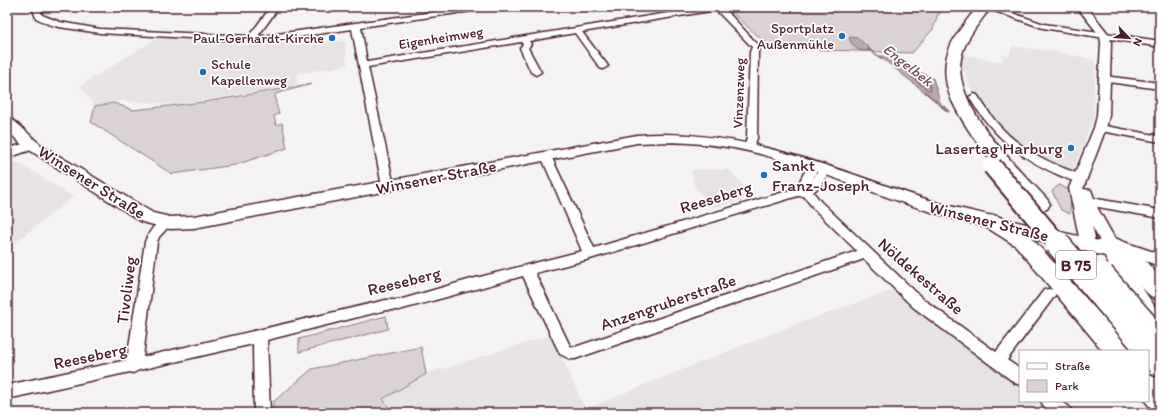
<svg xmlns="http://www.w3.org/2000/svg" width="1167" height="420" viewBox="0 0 1167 420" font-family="Itim,sans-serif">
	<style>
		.built { fill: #e7e2e3 }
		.green { fill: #dbd2d5; stroke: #927880 }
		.water { fill: #baa9ae; stroke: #8d727a }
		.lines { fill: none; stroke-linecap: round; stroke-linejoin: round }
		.shore { stroke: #77565f; stroke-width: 1 }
		.stream-far1 { stroke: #8d727a; stroke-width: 2 }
		.stream { stroke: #8d727a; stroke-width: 3 }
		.minor-casing { stroke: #4a1f2b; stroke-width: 3 }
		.tertiary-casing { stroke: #4a1f2b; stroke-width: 3 }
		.secondary-casing { stroke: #4a1f2b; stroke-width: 3 }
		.trunk-casing { stroke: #4a1f2b; stroke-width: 3 }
		.minor { fill: #fff; fill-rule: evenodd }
		.tertiary { fill: #fff; fill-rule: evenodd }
		.secondary { fill: #fff; fill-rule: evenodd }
		.trunk { fill: #fff; fill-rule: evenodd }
		.trunk-bridge-far1-casing { stroke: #4a1f2b; stroke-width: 22; stroke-linecap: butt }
		.trunk-bridge-casing { stroke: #4a1f2b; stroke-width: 27; stroke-linecap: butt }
		.trunk-bridge-far1 { stroke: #fff; stroke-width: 18 }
		.trunk-bridge { stroke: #fff; stroke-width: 24 }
		.poi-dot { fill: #1f6fb2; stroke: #fff; stroke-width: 1.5 }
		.labels { text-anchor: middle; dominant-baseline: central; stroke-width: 3.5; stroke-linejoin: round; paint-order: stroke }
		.far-poi-label { font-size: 14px; fill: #4a1f2b; stroke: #fff; text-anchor: end }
		.far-street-label { font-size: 14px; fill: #4a1f2b; stroke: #fff }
		.far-water-label { font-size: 15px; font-style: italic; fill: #714f59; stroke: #fff }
		.shield { fill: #fff; stroke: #80626b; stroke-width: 1 }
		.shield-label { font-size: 16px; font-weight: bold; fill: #4a1f2b }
		.poi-label { font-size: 17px; fill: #4a1f2b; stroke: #fff; text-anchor: end }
		.street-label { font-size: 17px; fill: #4a1f2b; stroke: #fff }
	</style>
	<rect width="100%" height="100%" fill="#f4f2f2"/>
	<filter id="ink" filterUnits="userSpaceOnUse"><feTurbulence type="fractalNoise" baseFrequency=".025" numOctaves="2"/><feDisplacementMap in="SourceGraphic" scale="8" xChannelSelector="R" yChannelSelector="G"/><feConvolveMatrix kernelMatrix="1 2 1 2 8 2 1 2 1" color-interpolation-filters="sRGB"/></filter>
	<g filter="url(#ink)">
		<g class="built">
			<path d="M314,37L315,43L345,41L347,65L298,74L296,86L177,104L117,101L95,106L80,86L157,38L251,45Z"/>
			<path d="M1012,46L1063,53L1095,60L1093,119L1073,172L1040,161L1018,146L981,106L968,83L962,66V55L1003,62L1002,55L1009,56Z"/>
			<path d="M7,163L21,164L73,197L7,249Z"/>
			<path d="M691,170H729L754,197L712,208L694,185Z"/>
			<path d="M893,290L980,352L1020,383V401H1044L1059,413H393L383,399L426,374L552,335L585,409L791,326Z"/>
		</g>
		<g class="green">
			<path d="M726,7H939L940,14H938L933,29L912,53L771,48Z"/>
			<path d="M312,84L275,94L276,104L279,114L274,116L276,125L282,123L287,148L235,165L172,174L91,122L95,106L114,103L133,110L204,102Z"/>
			<path d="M1059,185L1071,191L1070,214L1061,210L1052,191Z"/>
			<path d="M386,316L388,329L299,352V339Z"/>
			<path d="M421,347L426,374L383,399L393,413H273V402L312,369Z"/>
		</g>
		<g class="water">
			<path d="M850,37L858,38L871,50C859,52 855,50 849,39Z"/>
			<path d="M879,56H883L888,59L900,61L912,69L933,78L941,105Z"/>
		</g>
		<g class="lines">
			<path class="shore" d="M911,74L929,80L931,90H928L912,77Z"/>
			<g class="stream-far1">
				<path d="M868,49L881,58"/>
				<path d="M925,92L943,107"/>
			</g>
			<path class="stream" d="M942,106L948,111"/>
			<defs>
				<g id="minor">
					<path d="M32,7H40L42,15L60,22L100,29L249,36L271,7H279L258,36H263L469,7H489L485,9L361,27L367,62L705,7H723L760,47L758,52L757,138L753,149H745L744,147L747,138L750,52L752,47L716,10L582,32L608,66L603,69L600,68L575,33L529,41L531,44L528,48L541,72L536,75L531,72L520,48L523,44L521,42L368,67L394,186L392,189H384L382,186L352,29L263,42L100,33L59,27L48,24L36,18Z"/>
					<path d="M983,7H995L1044,24L1160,41V47L1043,28Z"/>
					<path d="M1104,76L1160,83V89L1101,81L1099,79Z"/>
					<path d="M974,94L977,95C984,104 989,114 997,123C1020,150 1052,165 1085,176L1087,179L1085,182C1077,184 1066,178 1059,175C1018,157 992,135 969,97Z"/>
					<path d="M1100,125L1160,136V142L1096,130L1095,128Z"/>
					<path d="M546,153L551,156L594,248L798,188L797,187L807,167L809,165H817L819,167L812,180L820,168H828L830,170L821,185L813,192L821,202L923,299L996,352L1044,290L1049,289L1054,290L1056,294L1007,360L1020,369V385L1015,383L913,307L864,259L575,359H570L560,354L523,276L399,310H386L267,340L270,413H254L253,344L139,370L133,373L130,372L7,399V385L127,360L145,242C149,232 158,217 170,220L172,223L159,237L157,242L143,357L386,300H399L468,280L582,251L541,156ZM798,196H804L813,208L857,251L575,347L570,346L535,273L590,259Z"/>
					<path d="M1080,196L1160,210V218L1076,203L1074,200L1076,197Z"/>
					<path d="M1041,401C1054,401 1067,399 1073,413C1059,413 1048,416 1041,401Z"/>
				</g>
				<g id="tertiary">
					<path d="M1077,7H1087L1110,36L1111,43L1109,116L1106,128L1083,189L1091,190L1098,209L1115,239L1160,254V266L1103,247L1092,226L1095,237L1093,241L1087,242L1081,241L1079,237L1069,188L1094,128L1097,116L1101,43L1100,36Z"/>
					<path d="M32,141L37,142L39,145L37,148L7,158V149Z"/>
				</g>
				<path id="secondary" d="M7,117C15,119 32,138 41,145L153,213L170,217L194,216L637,135C746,127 841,173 942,204C960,209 978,212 996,217C1030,225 1065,233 1099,241L1101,239L1107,237L1115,239L1127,266L1158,311L1160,319L1158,323L1151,325L1144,323L1112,273L1105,256C1048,242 991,230 935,213C872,194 812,166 748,151C712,143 674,141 637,143L194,228L170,229L142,222L31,151L20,143L7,130Z"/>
				<g id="trunk">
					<path d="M977,7H991C980,22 967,36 962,54C948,103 1017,167 1047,199L1050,204L1047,209C1042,210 1037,211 1032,208C1026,203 1020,194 1014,187C991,161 967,133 952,101C947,89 944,75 946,62C948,42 965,23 977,7Z"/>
					<path d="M993,215L1000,217L1030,236L1127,344L1130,351H1103L1016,246L986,227L983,222L986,217Z"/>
					<path d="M1109,236C1131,242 1145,261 1160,277V301C1144,295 1134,276 1122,264C1115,256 1104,253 1098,243L1102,238Z"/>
					<path d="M1148,375L1157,378L1160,381V412L1151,408L1145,401H1148Z"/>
				</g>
			</defs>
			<use href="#minor" class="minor-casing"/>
			<use href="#tertiary" class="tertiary-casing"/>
			<use href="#secondary" class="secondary-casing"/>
			<use href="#trunk" class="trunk-casing"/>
			<use href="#minor" class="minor"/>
			<use href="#tertiary" class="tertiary"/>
			<use href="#secondary" class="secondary"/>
			<use href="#trunk" class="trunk"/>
			<defs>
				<path id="trunk-bridge-far1" d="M992,166L1058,244"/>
				<g id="trunk-bridge">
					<path d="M1057,243L1160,364"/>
					<path d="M1102,275L1160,341"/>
				</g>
			</defs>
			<use href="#trunk-bridge-far1" class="trunk-bridge-far1-casing"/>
			<use href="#trunk-bridge" class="trunk-bridge-casing"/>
			<use href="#trunk-bridge-far1" class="trunk-bridge-far1"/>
			<use href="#trunk-bridge" class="trunk-bridge"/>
		</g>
	</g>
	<g class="poi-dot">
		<circle cx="842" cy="36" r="4"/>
		<circle cx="332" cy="38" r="4"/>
		<circle cx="203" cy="72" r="4"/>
		<circle cx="1071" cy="148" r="4"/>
		<circle cx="764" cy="175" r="4"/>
	</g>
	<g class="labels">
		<g class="far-poi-label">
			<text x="834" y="28">Sportplatz<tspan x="834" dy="16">Außenmühle</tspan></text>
			<text x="324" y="38">Paul-Gerhardt-Kirche</text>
			<text x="211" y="64" text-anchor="start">Schule<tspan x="211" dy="16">Kapellenweg</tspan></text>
		</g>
		<g class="far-street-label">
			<text transform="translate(441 38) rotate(-9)">Eigenheimweg</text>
			<text transform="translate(739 93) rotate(-88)">Vinzenzweg</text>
		</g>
		<g class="far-water-label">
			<text transform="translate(908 65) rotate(38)">Engelbek</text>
		</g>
		<rect class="shield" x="1056" y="251" width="40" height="28" rx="3"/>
		<g class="shield-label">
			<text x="1076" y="265">B 75</text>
		</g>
		<g class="poi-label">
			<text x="1063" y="148">Lasertag Harburg</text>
			<text x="772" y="165" text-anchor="start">Sankt<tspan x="772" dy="20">Franz-Joseph</tspan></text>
		</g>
		<g class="street-label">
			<text transform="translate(436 177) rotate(-11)">Winsener Straße</text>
			<text transform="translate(92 182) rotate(32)">Winsener Straße</text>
			<text transform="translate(716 197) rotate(-17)">Reeseberg</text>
			<text transform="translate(989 221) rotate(14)">Winsener Straße</text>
			<text transform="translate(921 276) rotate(41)">Nöldekestraße</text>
			<text transform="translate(404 281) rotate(-14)">Reeseberg</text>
			<text transform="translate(126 290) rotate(-83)">Tivoliweg</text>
			<text transform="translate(668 302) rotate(-19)">Anzengruberstraße</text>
			<text transform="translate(90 356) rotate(-12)">Reeseberg</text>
		</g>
	</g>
	<rect width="1167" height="420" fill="none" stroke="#fff" stroke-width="24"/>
	<rect x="12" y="12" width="1143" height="396" fill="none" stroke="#4a1f2b" stroke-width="1.5" filter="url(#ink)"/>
	<rect x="1019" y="350" width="130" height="52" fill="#ffffff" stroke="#b7a5aa"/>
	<rect x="1027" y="363" width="20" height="6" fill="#ffffff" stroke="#b7a5aa"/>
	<text x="1055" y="370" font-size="12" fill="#4a1f2b">Straße</text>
	<rect x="1027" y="380" width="20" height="12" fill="#dbd2d5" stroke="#b7a5aa"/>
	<text x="1055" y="390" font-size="12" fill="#4a1f2b">Park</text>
	<g transform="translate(1129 38) rotate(115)" stroke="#ffffff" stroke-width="3" paint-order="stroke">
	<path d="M0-3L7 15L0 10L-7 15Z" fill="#4a1f2b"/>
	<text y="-6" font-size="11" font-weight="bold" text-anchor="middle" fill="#4a1f2b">N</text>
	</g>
</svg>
